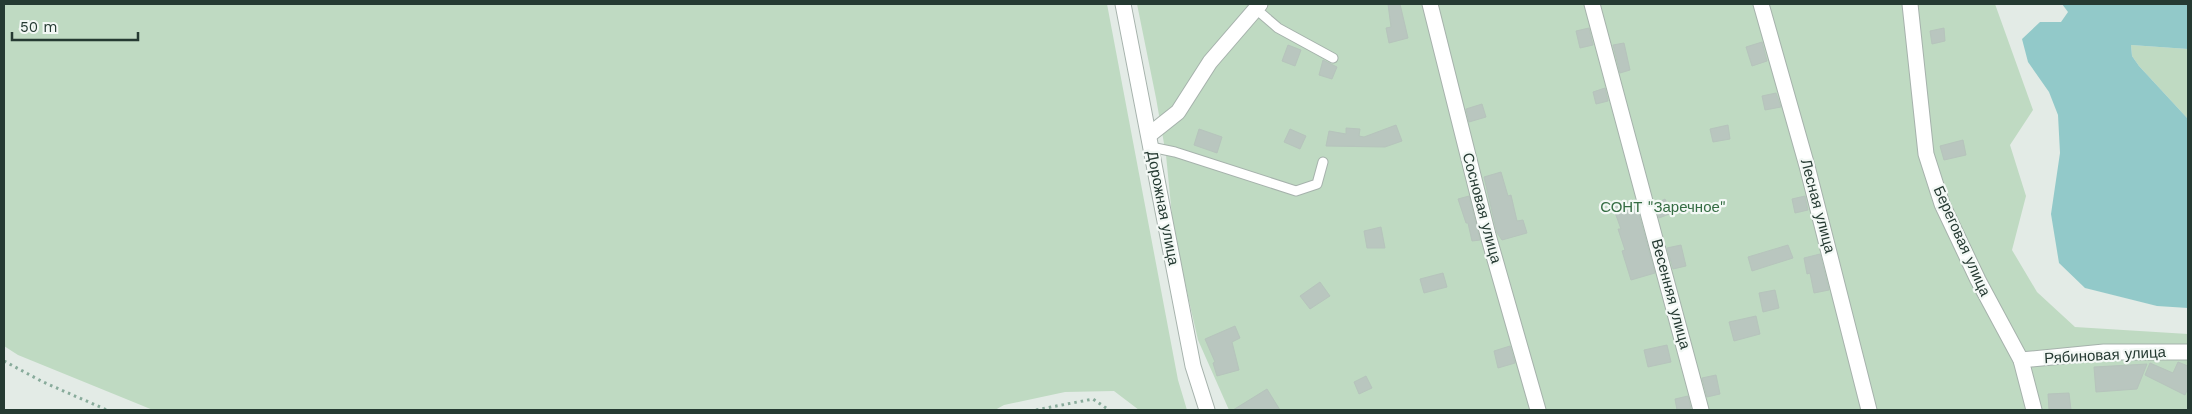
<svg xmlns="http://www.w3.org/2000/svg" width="2192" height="414" viewBox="0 0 2192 414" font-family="'Work Sans',sans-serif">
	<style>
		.green { fill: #bfdac2 }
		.water { fill: #92c9c9 }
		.building { fill: #b9c6bf; stroke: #b6c4bc }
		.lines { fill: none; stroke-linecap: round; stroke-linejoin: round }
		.lane-casing { stroke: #a6b2ac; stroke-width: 11 }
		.street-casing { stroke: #a6b2ac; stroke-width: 17 }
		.path { stroke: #88ab9b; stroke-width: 3; stroke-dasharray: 2.5 4; stroke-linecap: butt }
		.lane { stroke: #fff; stroke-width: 9 }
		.street { stroke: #fff; stroke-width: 15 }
		.labels { text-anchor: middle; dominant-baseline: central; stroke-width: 4.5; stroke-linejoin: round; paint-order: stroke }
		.street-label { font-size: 15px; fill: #253a32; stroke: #f3f8f5 }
		.park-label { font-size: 15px; fill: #346c42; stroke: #f3f8f5 }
	</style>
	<rect width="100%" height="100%" fill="#e3ebe6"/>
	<g class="green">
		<path d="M4,4H1107L1178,380L1187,410H1139L1114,391L1065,392L1004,405L995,410H153L18,355L4,346Z"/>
		<path d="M1137,4H1995L2033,110L2010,145L2026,196L2012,250L2037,292L2075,327L2188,334V410H1229L1198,340L1189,301L1173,226L1166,155L1156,98Z"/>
		<path d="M2131,45L2188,49V119L2139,66L2132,56Z"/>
	</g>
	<path class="water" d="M2062,4H2188V49L2131,45L2132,56L2139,66L2188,119V308L2157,306L2085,288L2059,263L2051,214L2060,153L2058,115L2049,92L2028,62L2022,39L2040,22H2061L2068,12Z"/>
	<g class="building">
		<path d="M1388,4H1400L1408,38L1389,43L1386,28L1391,27Z"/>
		<path d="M1589,28L1593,45L1580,48L1576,31Z"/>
		<path d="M1944,28L1945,41L1932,44L1930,31Z"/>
		<path d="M1762,42L1767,61L1752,66L1746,47Z"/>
		<path d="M1624,43L1630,70L1620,73L1613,45Z"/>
		<path d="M1288,45L1301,50L1295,66L1282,61Z"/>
		<path d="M1323,60L1337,67L1332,79L1319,75Z"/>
		<path d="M1605,88L1608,101L1596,104L1593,92Z"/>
		<path d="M1776,93L1781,107L1765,110L1762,96Z"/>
		<path d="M1482,104L1486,117L1469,122L1466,109Z"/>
		<path d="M1396,125L1402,141L1385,147L1326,146L1329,131L1346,134V128L1360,129L1359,136L1364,137Z"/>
		<path d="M1728,125L1730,139L1713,142L1710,129Z"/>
		<path d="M1199,129L1222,137L1217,153L1194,145Z"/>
		<path d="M1290,129L1306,136L1300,149L1284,142Z"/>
		<path d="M1963,140L1966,155L1944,160L1940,146Z"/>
		<path d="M1501,172L1508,196L1511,195L1517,221L1523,220L1527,233L1502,240L1497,233L1484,177Z"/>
		<path d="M1469,196L1480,240L1472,241L1468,223H1466L1458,199Z"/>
		<path d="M1805,196L1808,210L1795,213L1792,199Z"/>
		<path d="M1665,199L1672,213L1659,218L1655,204Z"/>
		<path d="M1635,200L1655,273L1631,280L1622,251L1625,250L1618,229H1621L1613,207Z"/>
		<path d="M1381,227L1385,248H1367L1364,231Z"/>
		<path d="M1681,245L1686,266L1673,269L1667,248Z"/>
		<path d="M1788,245L1793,258L1752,271L1748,257Z"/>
		<path d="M1820,254L1829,290L1814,293L1810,273L1807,274L1804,258Z"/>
		<path d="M1443,273L1447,287L1424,293L1420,279Z"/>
		<path d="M1320,282L1330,296L1310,309L1300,296Z"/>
		<path d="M1775,290L1779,308L1763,312L1759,293Z"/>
		<path d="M1756,316L1760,334L1734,341L1729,322Z"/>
		<path d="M1235,326L1240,338L1232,342L1239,370L1217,376L1213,363L1215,362L1205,339Z"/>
		<path d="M1667,345L1671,362L1648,367L1644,350Z"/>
		<path d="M1510,346L1515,363L1498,368L1494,351Z"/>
		<path d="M2178,362L2188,366V388L2185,395L2145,375L2150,363L2173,373Z"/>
		<path d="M2147,364L2137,389L2096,392L2094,367Z"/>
		<path d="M1716,375L1720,394L1707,397L1702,378Z"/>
		<path d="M1366,376L1372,388L1359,394L1354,382Z"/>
		<path d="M1267,389L1280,410H1233Z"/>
		<path d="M2069,393L2071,410H2049L2048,394Z"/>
		<path d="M1688,396L1691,409L1677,410L1675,399Z"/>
	</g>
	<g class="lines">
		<defs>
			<g id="lane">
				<path d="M1256,9L1278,28L1333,58"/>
				<path d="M1151,147L1175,152L1296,191L1317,184L1323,162"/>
			</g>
			<g id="street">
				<path d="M1123,4L1193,366L1207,410"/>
				<path d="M1430,4L1488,235L1538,410"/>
				<path d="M1592,4L1701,410"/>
				<path d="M1761,4L1807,166L1869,410"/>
				<path d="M1910,4L1926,154L1942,204L1978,280L2021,360L2034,410"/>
				<path d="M1149,135L1178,112L1210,62L1260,4"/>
				<path d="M2021,360L2104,352H2188"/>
			</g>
		</defs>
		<use href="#lane" class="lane-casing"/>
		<use href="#street" class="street-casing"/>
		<g class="path">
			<path d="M4,361L43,382L107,410"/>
			<path d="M1036,410L1093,399L1109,410"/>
		</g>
		<use href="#lane" class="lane"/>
		<use href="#street" class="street"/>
	</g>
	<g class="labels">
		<g class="street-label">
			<text transform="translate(1818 206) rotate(75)">Лесная улица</text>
			<text transform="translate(1163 208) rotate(79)">Дорожная улица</text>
			<text transform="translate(1482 208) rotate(75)">Сосновая улица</text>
			<text transform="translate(1962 241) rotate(66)">Береговая улица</text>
			<text transform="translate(1671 294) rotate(75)">Весенняя улица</text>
			<text transform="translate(2105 355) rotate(-3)">Рябиновая улица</text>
		</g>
		<g class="park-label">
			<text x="1663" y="207">СОНТ "Заречное"</text>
		</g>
	</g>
	<rect width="2192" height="414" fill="none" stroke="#253a32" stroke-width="10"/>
	<path d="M12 32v8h126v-8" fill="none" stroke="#253a32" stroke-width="2.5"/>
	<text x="20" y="32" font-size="15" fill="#253a32" stroke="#f3f8f5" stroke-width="4" paint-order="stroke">50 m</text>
</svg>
